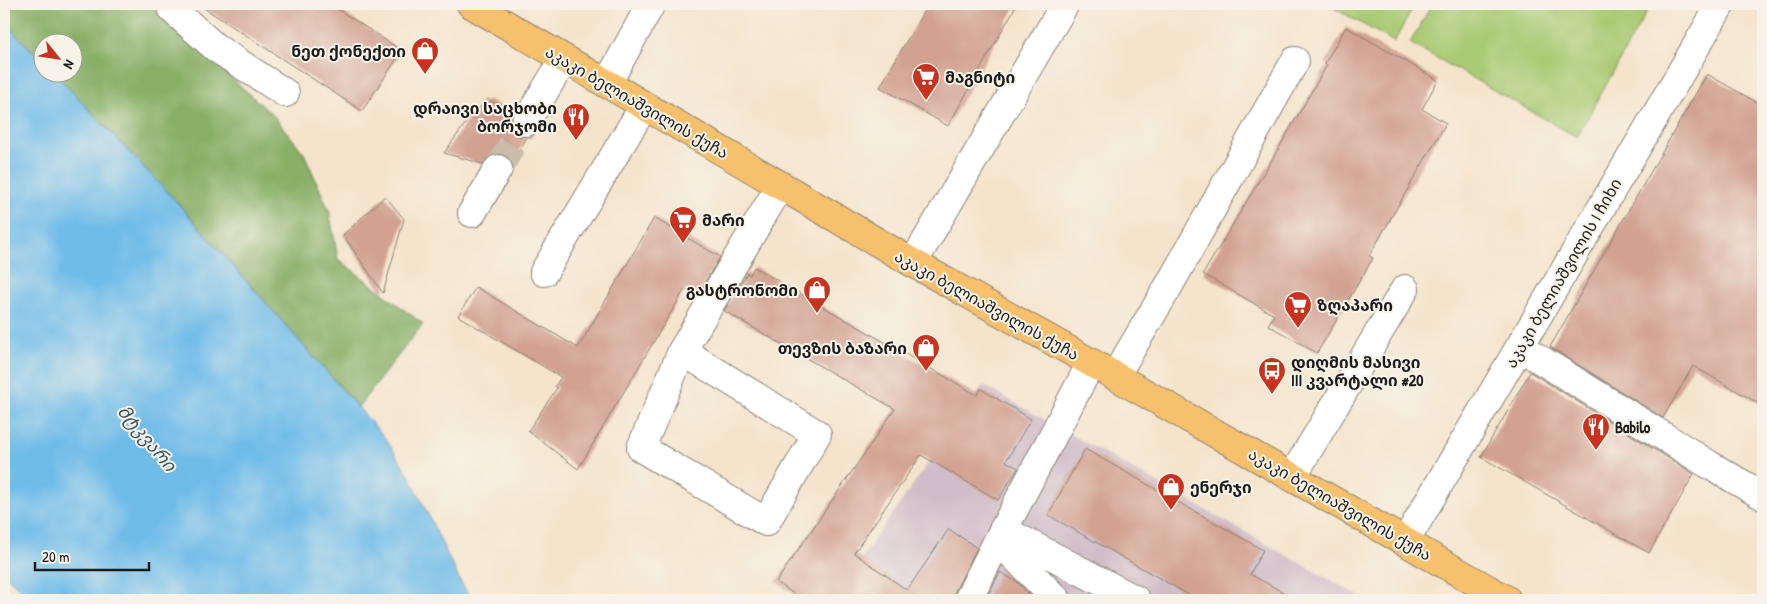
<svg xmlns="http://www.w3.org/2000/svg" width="1767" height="604" viewBox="0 0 1767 604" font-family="'Patrick Hand','Noto Sans Georgian',sans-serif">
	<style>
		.industrial { fill: #d1bdc9 }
		.green { fill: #aacb74; stroke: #637448 }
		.forest { fill: #87af66; stroke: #526641 }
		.water { fill: #70bce9; stroke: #466c82 }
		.building { fill: #d2a191 }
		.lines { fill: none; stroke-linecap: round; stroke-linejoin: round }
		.minor-tunnel { stroke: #cabca9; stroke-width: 28; stroke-dasharray: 28 14; stroke-linecap: butt }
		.minor-casing { stroke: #888074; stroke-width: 30 }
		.major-casing { stroke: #888074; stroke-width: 30 }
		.minor { stroke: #fff; stroke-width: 28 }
		.major { stroke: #f7c06c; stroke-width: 28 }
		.labels { text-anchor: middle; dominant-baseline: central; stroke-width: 4; stroke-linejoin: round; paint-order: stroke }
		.poi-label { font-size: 16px; font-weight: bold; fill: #1c1c1c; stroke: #f7f3e8; text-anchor: start }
		.street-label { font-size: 16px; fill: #1c1c1c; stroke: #f7f3e8 }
		.water-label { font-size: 18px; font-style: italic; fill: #395464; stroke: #f7f3e8 }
	</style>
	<rect width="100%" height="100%" fill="#f7f3e8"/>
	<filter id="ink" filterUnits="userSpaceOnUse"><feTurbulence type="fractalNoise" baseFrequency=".02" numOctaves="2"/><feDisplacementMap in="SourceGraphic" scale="10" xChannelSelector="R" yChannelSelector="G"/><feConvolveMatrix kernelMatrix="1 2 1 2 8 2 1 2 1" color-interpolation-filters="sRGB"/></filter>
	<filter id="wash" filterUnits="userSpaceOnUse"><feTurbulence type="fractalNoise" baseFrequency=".0096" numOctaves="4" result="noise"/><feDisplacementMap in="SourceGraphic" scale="20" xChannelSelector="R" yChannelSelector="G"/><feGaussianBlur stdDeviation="1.12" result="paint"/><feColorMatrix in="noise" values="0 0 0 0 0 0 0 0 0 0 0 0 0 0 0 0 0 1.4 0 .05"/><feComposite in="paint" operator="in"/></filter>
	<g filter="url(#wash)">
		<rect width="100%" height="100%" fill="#f5e4cc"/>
		<path class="industrial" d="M983,385L1366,600H832Z"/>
		<g class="green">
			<path d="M1327,4H1415L1394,42Z"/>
			<path d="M1432,4H1651L1577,137L1410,43Z"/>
		</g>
		<path class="forest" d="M4,4H149L273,115L304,153L329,210L338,259L423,324L358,407L174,199L54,73L72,72V42H42V61L4,22Z"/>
		<path class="water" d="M4,22L42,61V72L54,73L174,199L385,438L409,475L461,583L472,600H31L4,573Z"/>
		<g id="blocks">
			<g class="building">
				<path d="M198,4H330L402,51L362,111Z"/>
				<path d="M928,4H1017L948,126L880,87Z"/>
				<path d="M1346,27L1438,80L1422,109L1446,123L1369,256L1373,258L1317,353L1268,325L1274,315L1203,274L1280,146L1327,65L1325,63Z"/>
				<path d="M1707,74L1763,106V406L1693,366L1663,418L1550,347Z"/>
				<path d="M488,99L513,114L510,122L513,130L518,136L527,137L512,163L506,156L499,153L490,156L483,164L444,153L471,116Z"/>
				<path d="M385,196L404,219L383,293L343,235Z"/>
				<path d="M654,218L720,257L697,295L685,289L578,469L528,431L557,388L555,386L561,377L458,316L476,287L578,348Z"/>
				<path d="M754,267L977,395L981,389L1031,419L1006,461L1018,468L998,500L921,455L854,553L907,590L949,529L977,548L954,593L952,600H803L776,582L895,409L724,311L747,273L750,275Z"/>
				<path d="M1530,372L1694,474L1649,553L1481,457Z"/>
				<path d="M1085,449L1263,550L1250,574L1297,600H1198L1048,515Z"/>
				<path d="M1000,572L1017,582L1035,600H985Z"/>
			</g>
		</g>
	</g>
	<g filter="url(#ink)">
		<use href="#blocks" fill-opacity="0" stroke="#888074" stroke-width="1"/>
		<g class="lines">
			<path class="minor-tunnel" d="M498,169L526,122"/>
			<defs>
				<g id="minor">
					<path d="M170,4L173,10L216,48L285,93"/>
					<path d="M607,84L651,4"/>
					<path d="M526,122L564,59"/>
					<path d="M472,213L498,169"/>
					<path d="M913,263L1065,4"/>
					<path d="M544,272L644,106"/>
					<path d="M1520,347L1708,464L1763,496"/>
					<path d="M682,351L817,434L766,522L641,448Z"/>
					<path d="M682,351L780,186"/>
					<path d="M1115,376L1167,289L1295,61"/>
					<path d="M1292,477L1405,289"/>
					<path d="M1003,530L1136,600"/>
					<path d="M1405,542L1721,4"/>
					<path d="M968,600L998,540"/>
					<path d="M1057,600L998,540L1091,363"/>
				</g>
				<path id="major" d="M471,4L913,263L1115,376L1507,600"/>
			</defs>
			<use href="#minor" class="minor-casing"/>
			<use href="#major" class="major-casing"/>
			<use href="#minor" class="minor"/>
			<use href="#major" class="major"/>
		</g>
	</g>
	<defs>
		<symbol id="shop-pin" viewBox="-11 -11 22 30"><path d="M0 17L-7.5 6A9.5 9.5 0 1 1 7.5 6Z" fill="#c8321e" stroke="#f7f3e8"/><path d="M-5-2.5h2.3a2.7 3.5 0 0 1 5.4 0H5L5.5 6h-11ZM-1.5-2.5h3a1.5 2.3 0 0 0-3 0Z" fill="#fff"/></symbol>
		<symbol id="supermarket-pin" viewBox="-11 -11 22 30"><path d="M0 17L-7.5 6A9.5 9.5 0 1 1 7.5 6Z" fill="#c8321e" stroke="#f7f3e8"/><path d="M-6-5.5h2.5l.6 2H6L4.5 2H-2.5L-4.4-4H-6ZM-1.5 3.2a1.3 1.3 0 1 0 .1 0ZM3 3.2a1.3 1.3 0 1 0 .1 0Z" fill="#fff"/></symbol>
		<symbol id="restaurant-pin" viewBox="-11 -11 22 30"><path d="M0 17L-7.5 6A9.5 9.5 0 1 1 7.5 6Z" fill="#c8321e" stroke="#f7f3e8"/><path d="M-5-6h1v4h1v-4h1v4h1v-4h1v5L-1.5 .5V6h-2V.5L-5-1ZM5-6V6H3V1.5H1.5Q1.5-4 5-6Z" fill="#fff"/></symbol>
		<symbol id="bus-pin" viewBox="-11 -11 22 30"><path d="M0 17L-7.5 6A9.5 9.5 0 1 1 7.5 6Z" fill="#c8321e" stroke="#f7f3e8"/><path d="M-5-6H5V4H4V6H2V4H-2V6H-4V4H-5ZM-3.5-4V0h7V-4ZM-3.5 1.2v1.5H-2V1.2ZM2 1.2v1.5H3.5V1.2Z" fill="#fff"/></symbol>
	</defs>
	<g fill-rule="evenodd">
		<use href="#shop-pin" x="409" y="35" width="32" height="43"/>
		<use href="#supermarket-pin" x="910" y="61" width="32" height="43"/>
		<use href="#restaurant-pin" x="560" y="101" width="32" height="43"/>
		<use href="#supermarket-pin" x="667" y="204" width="32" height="43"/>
		<use href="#shop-pin" x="801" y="274" width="32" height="43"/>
		<use href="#supermarket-pin" x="1282" y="289" width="32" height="43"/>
		<use href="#shop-pin" x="910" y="332" width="32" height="43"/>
		<use href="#bus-pin" x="1256" y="355" width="32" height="43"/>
		<use href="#restaurant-pin" x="1580" y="411" width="32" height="43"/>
		<use href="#shop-pin" x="1155" y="471" width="32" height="43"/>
	</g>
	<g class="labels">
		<g class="poi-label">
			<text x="406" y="51" text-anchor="end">ნეთ ქონექთი</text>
			<text x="945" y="77">მაგნიტი</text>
			<text x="557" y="108" text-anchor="end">დრაივი საცხობი<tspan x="557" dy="18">ბორჯომი</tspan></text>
			<text x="702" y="220">მარი</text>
			<text x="798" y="290" text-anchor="end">გასტრონომი</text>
			<text x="1317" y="305">ზღაპარი</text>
			<text x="907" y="348" text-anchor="end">თევზის ბაზარი</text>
			<text x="1291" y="362">დიღმის მასივი<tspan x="1291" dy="18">III კვარტალი #20</tspan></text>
			<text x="1615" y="427">Babilo</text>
			<text x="1190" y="487">ენერჯი</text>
		</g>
		<g class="street-label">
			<text transform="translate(637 102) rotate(30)">აკაკი ბელიაშვილის ქუჩა</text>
			<text transform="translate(1563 273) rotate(-60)">აკაკი ბელიაშვილის I ჩიხი</text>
			<text transform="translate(987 305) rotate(29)">აკაკი ბელიაშვილის ქუჩა</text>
			<text transform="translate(1340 504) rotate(30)">აკაკი ბელიაშვილის ქუჩა</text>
		</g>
		<g class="water-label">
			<text transform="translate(147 438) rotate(50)">მტკვარი</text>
		</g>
	</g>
	<rect width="1767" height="604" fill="none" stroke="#f7f3e8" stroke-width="20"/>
	<g transform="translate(58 58) rotate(120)"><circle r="24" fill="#f7f3e8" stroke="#9f9d96"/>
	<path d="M0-4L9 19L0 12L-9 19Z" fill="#c8321e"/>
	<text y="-8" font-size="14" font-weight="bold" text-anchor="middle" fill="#1c1c1c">N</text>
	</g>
	<path d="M35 562v8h114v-8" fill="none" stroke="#1c1c1c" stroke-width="2.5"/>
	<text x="42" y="562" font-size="15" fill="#1c1c1c" stroke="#f7f3e8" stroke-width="4" paint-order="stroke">20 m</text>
</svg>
